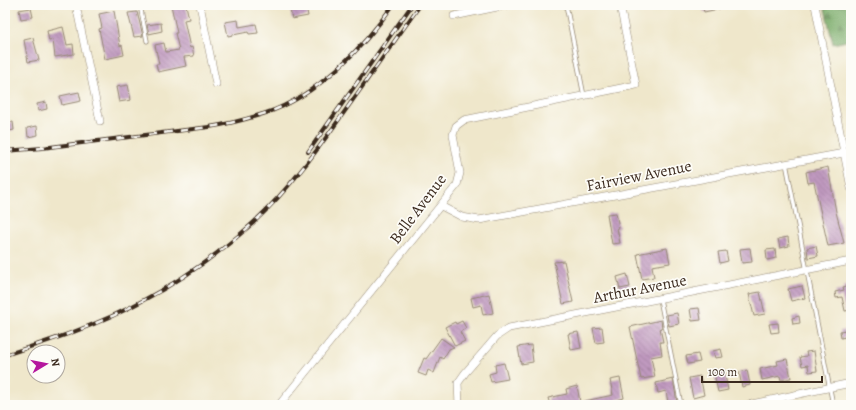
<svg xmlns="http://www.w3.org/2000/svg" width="856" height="410" viewBox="0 0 856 410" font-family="Alegreya,serif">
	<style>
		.forest { fill: url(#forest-firs); stroke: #586940 }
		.building { fill: url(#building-back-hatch) }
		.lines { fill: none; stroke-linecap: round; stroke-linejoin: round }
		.lane-casing { stroke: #958874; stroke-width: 5 }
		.street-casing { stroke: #958874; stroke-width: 8 }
		.lane { stroke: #fff; stroke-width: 3.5 }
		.street { stroke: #fff; stroke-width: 7 }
		.rail-casing { stroke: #3b2a1e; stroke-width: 4 }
		.rail { stroke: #fdfcf7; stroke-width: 2.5; stroke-dasharray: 8; stroke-linecap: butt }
		.labels { text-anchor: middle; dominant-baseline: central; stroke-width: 3.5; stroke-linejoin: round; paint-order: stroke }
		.street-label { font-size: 16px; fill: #3b2a1e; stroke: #fdfcf7 }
	</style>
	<defs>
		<pattern id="forest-firs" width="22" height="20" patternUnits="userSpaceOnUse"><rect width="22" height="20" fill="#75a863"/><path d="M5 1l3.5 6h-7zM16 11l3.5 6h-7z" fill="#618951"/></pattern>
		<pattern id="building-back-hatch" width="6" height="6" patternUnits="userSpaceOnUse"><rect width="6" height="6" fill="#c099bf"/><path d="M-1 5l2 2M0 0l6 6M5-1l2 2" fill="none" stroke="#9d7d9b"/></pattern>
	</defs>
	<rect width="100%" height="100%" fill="#fdfcf7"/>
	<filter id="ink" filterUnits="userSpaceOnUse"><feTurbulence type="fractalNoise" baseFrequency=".025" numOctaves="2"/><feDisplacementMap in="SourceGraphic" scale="8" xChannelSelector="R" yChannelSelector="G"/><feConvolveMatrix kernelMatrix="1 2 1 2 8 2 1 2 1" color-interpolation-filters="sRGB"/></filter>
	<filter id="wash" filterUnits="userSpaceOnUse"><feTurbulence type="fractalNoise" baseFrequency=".012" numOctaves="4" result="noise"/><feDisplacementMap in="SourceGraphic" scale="16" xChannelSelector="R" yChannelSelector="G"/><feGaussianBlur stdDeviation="0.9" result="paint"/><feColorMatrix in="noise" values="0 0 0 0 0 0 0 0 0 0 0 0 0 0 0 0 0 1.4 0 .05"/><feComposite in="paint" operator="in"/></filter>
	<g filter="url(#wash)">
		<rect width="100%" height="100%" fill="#efe7cb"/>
		<path class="forest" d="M824,5H851V40L833,44Z"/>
		<g id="blocks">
			<g class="building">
				<path d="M171,5H186L189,19L184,20L190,48L192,47L194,56L184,57L186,66L158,72L156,64H159L155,45L164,43L166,52L179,50L175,33H177Z"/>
				<path d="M702,5H723V8L704,12Z"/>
				<path d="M306,6L308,16L292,19L290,9Z"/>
				<path d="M31,8L33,17L21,19L19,10Z"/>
				<path d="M114,11L120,46L122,45L124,55L105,59L99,29L102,28L99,14Z"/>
				<path d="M137,12L143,36L134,37L128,13Z"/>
				<path d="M238,20L239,27L256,24L258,33L249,34L248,32L228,36L225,22Z"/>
				<path d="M161,23L162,31L149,34L147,25Z"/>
				<path d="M63,27L67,45L73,44L74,54L55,57L53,40L49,41L47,31Z"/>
				<path d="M33,38L39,60L28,62L24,40Z"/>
				<path d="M128,85L131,100L119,102L116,87Z"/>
				<path d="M79,92L81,101L62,105L60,96Z"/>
				<path d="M46,102L47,109L38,111L37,104Z"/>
				<path d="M13,122L14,130L5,132V123Z"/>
				<path d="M37,126L38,135L28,137L27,128Z"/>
				<path d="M828,167L836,212L844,243L828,246L814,182L808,183L806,172Z"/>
				<path d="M616,213L619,228H617L620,243L612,244L607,214Z"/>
				<path d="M788,237L789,246L780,248L778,239Z"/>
				<path d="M816,246L818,256L808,258L807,248Z"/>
				<path d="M667,248L670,263L652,266L654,277L642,279L637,254Z"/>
				<path d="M750,248L752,262L742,263L740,249Z"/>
				<path d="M775,249L776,258L767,260L766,250Z"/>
				<path d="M726,251L728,261L720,263L718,252Z"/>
				<path d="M564,261L573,302L563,304L554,262Z"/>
				<path d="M627,274L630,287L620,289L617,277Z"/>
				<path d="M851,285V310L845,311L842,297L836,298L835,292L844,290L843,287Z"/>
				<path d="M802,286L805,298L791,301L788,289Z"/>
				<path d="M760,292L765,314L754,316L749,294Z"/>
				<path d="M489,294L493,313L483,315L481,305L473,307L471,298Z"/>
				<path d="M699,308L701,320L692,321L690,309Z"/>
				<path d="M677,313L679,324L669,326L667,315Z"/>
				<path d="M799,316L800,323L793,324L792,318Z"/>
				<path d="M661,320L662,328H660L663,342H660L662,355L651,357L655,377L641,379L630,327Z"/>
				<path d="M462,321L466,328L460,332L465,341L455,346L445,327L455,322L456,324Z"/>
				<path d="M778,323L779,332L771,333L769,324Z"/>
				<path d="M602,327L604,342L596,343L593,328Z"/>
				<path d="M851,329V349H848L845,337L841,338L840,331Z"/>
				<path d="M578,332L581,348L571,350L568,334Z"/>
				<path d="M441,338L454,347L449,349L443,359L440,357L434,373L428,370L426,376L418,373L424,358L426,359Z"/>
				<path d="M531,345L533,362L521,364L518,347Z"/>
				<path d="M721,349L723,357L715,358L713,351Z"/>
				<path d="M814,351L817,371L809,372L808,365L802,366L800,357L807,356L806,352Z"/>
				<path d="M698,354L700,362L688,364L686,356Z"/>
				<path d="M787,359L791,378L781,380L780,376L762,380L760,369L778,365L777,361Z"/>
				<path d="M504,363L508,379L491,382L489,374L496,372L495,365Z"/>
				<path d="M747,370L750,385L742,387L739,372Z"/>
				<path d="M724,371L728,390L718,392L714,373Z"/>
				<path d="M700,376L704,395L693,398L689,378Z"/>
				<path d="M620,378L624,398L617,400L618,405H550L548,398L567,394L566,389L577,386L580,402L613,395L610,380Z"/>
				<path d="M673,379L677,402L668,403L666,391L658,393L656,383Z"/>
			</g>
		</g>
	</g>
	<g filter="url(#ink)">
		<use href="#blocks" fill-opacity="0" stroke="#958874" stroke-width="1"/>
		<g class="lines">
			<defs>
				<g id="lane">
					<path d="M140,5L147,41"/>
					<path d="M566,5L584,96"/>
					<path d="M786,163L833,405"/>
					<path d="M660,299L681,405"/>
				</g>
				<g id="street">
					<path d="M76,5L100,121"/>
					<path d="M200,5L216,84"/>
					<path d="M815,5L851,188"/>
					<path d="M454,16L507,5"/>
					<path d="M441,206L462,217L479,220L844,153"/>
					<path d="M279,405L457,185L460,173L453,135L456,126L464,120L636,85L620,5"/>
					<path d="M459,405L458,383L465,373L497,336L509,328L851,261"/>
					<path d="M747,405L851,383"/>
				</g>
			</defs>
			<use href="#lane" class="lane-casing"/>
			<use href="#street" class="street-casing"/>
			<use href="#lane" class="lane"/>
			<use href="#street" class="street"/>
			<defs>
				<g id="rail">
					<path d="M5,151L42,148L209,127C228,124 247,119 266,113C317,96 363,48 393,5"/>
					<path d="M308,152L412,5"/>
					<path d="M5,355C52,340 99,325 142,301C182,280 220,253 253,223C294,185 325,139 357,94C378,64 399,35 420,5"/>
				</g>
			</defs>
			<use href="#rail" class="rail-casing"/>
			<use href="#rail" class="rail"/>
		</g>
	</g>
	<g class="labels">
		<g class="street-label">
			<text transform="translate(639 176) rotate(-11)">Fairview Avenue</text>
			<text transform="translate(418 209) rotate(-53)">Belle Avenue</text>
			<text transform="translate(640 289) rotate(-11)">Arthur Avenue</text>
		</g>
	</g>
	<rect width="856" height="410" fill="none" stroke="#fdfcf7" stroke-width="20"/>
	<g transform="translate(46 364) rotate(80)"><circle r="19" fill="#fdfcf7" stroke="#afa8a0"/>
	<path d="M0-3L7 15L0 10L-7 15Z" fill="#b5179e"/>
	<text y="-6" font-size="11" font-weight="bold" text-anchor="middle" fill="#3b2a1e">N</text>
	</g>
	<path d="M702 376v6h120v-6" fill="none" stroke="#3b2a1e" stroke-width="2"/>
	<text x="708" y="376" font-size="12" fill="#3b2a1e" stroke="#fdfcf7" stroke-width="3" paint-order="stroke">100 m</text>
</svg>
